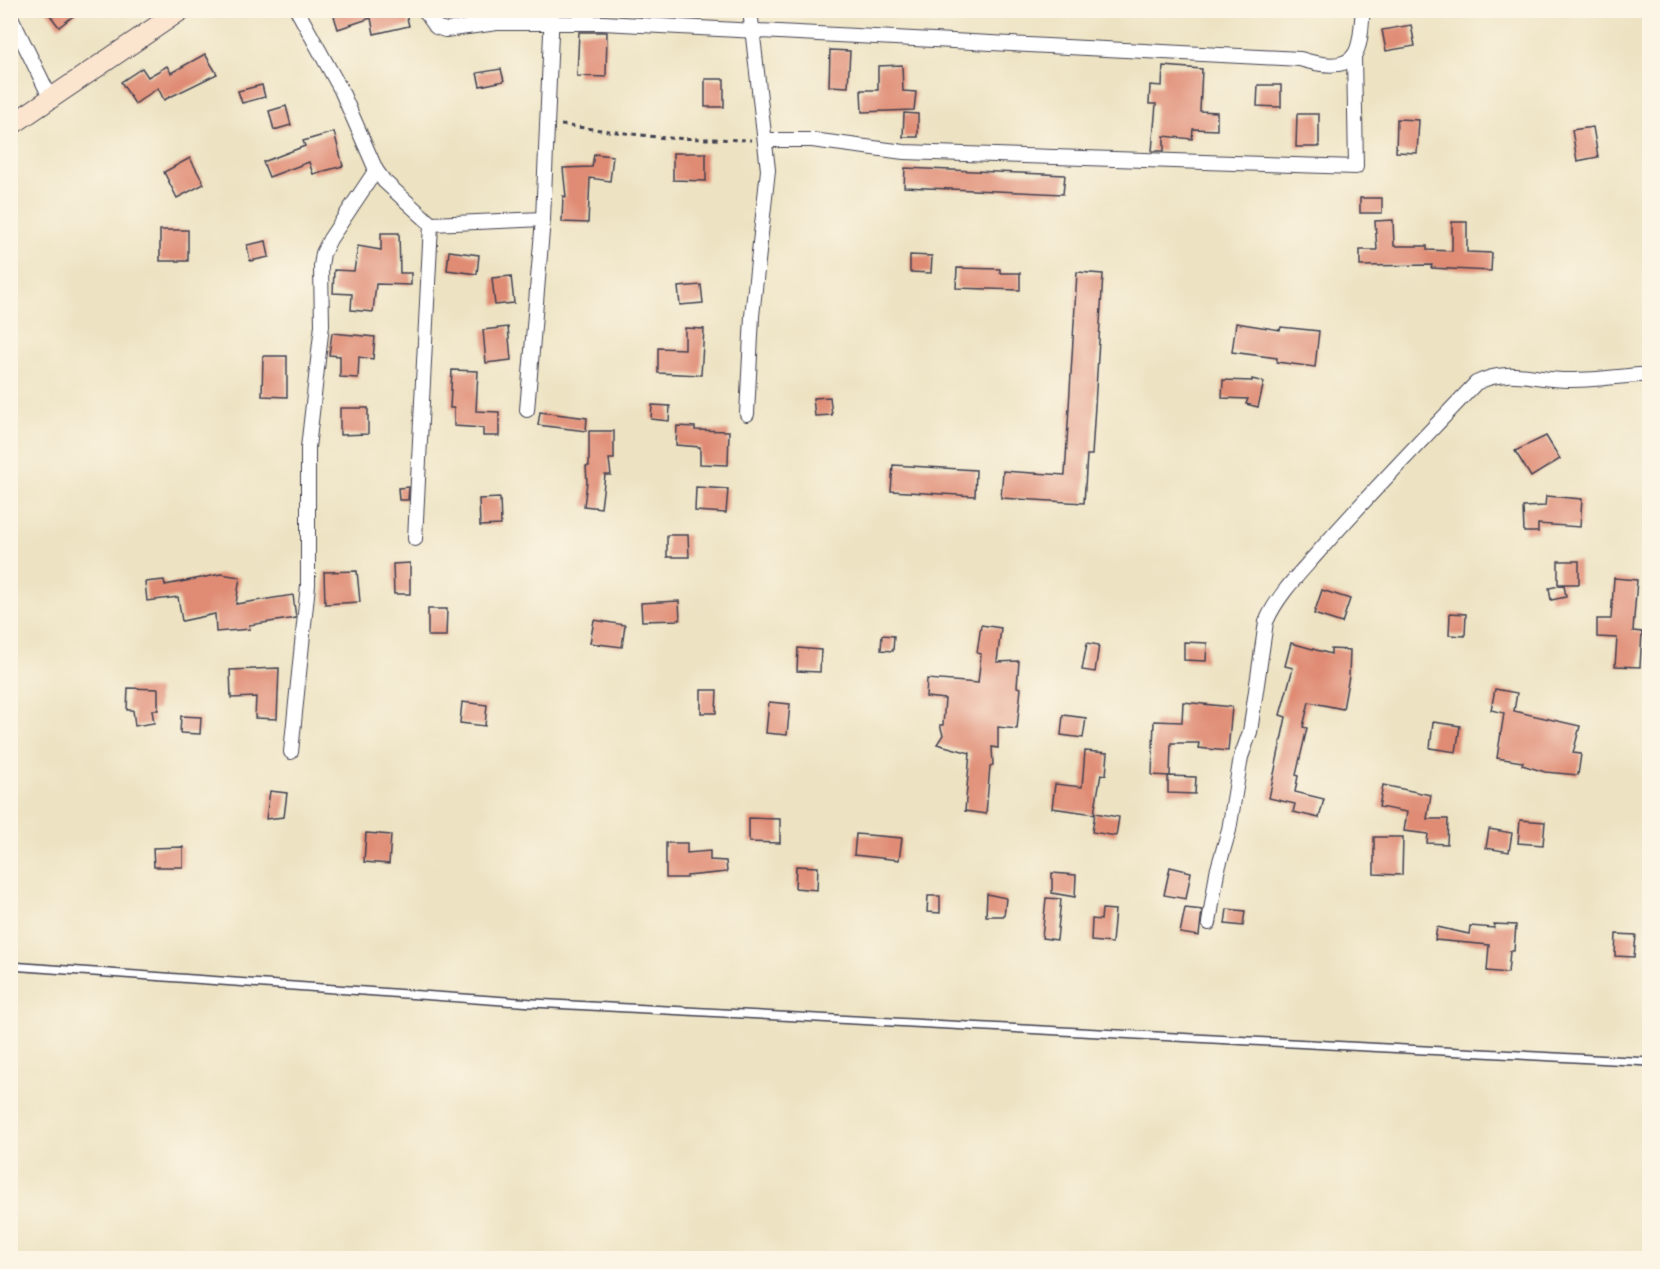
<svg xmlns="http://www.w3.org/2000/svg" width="1660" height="1269" viewBox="0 0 1660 1269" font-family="Caveat,sans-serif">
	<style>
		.building { fill: #e08c75 }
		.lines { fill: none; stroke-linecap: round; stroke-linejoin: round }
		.lane-casing { stroke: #403f4f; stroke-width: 10 }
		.street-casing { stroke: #403f4f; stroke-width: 16 }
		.secondary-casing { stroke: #403f4f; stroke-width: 22 }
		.path { stroke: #403f4f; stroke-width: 3; stroke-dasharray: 4.5 4.5; stroke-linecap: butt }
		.lane { stroke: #fff; stroke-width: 7 }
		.street { stroke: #fff; stroke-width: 14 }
		.secondary { stroke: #fbe5cf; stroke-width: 20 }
	</style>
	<rect width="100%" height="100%" fill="#fcf5e5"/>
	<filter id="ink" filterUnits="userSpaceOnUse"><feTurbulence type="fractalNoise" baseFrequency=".0167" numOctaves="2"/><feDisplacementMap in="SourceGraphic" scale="12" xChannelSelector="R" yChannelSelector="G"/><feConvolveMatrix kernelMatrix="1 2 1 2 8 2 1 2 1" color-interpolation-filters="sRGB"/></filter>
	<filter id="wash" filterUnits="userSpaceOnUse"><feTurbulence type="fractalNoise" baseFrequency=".008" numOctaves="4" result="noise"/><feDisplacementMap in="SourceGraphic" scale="24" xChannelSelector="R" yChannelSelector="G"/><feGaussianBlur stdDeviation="1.35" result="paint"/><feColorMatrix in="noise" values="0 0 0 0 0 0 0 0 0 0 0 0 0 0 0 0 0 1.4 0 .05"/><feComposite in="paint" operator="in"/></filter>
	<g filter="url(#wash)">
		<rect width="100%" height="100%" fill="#ede3c3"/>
		<g id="blocks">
			<g class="building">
				<path d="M46,10H81L59,27Z"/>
				<path d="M340,10H405L409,26L374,34L371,18L338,29L333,13Z"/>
				<path d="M1411,25L1415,46L1386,51L1382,30Z"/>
				<path d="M579,32H607L606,77L577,76Z"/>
				<path d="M830,50L850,51L848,87L829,86Z"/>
				<path d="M205,54L217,74L164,100L158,88L135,104L121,82L142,68L148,77L167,66L171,73Z"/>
				<path d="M902,65L903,91L916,92L914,110L862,112L861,90H878V66Z"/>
				<path d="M1163,66L1202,69L1200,111L1217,112V130L1193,129L1192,139L1164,136V151H1152L1156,104H1149L1150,85L1162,86Z"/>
				<path d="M501,69L504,81L480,86L477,73Z"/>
				<rect x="705" y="79" width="19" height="28"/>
				<path d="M262,85L265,97L242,103L238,91Z"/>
				<path d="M1258,85H1281V107L1257,106Z"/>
				<path d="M286,106L291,125L274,130L269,111Z"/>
				<path d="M904,113L918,114V137H903Z"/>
				<path d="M1297,114H1319V147H1296Z"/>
				<path d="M1397,119L1419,120L1417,153L1396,152Z"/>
				<path d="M1593,127L1598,157L1577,161L1572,130Z"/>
				<path d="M334,132L343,166L313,174L309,162L269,177L263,162L305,146L303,141Z"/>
				<path d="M673,153H706V181L673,180Z"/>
				<path d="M594,154L613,156L610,181L590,178L588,223L562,222L563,196L566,197L563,168L592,167Z"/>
				<path d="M190,158L204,184L177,198L164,172Z"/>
				<path d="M905,168L1065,175L1063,194L904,187Z"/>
				<rect x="1360" y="198" width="22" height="15"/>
				<path d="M1393,220L1394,246H1427V250L1452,251V222H1467V252L1492,253L1491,271L1431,268L1432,265L1360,266V250H1377L1375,221Z"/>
				<rect x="160" y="230" width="28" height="31"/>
				<path d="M381,233H399L400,273H411V285L376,284L373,312L351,310L352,294L333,293L334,270L354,271L358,246L381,250Z"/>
				<path d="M266,241L269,257L250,261L247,245Z"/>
				<path d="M449,251L479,255L477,274L447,270Z"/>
				<path d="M910,255L932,256L931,273L910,272Z"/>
				<path d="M957,268L1000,269V273H1020V290L956,288Z"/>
				<path d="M1077,272L1103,274L1092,455H1087L1084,503L1001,498L1003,471L1065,475Z"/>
				<path d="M511,276L514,303L495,305L492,278Z"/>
				<path d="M701,285L703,303L680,305L678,287Z"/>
				<path d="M1236,323L1280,330L1281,327L1319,331L1315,367L1277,362V358L1232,352Z"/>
				<path d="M508,327L511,360L486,363L483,330Z"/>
				<path d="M685,328L704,329L701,375L658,373V348L685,349Z"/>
				<path d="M332,333L375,337L373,359L359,357L358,378L340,377V356L329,355Z"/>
				<path d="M263,356H287V397L262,396Z"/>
				<path d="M452,370L478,371L476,411L499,412V436H483V428L454,426V408H450Z"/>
				<path d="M1252,379L1264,382L1258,407L1246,404L1248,399L1222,398L1223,380L1252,381Z"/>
				<path d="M830,397L832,415L815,416L813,398Z"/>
				<path d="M652,405L670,406L669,421L651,419Z"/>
				<path d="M340,408H368V434L340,435Z"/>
				<path d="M540,412L587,418L586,431L538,425Z"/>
				<path d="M677,426L695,427V430L729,431L728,465L700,464V447L676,445Z"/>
				<path d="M589,431H614V459H609L611,475H605L601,508L584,506L587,482L586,466H589Z"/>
				<path d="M1546,436L1560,459L1531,477L1515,451Z"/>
				<path d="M893,465L976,470L975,496L891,491Z"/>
				<path d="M409,487L408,500H399L398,488Z"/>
				<path d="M696,487L728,489L726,513L695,511Z"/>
				<path d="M1546,496L1582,499L1580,527L1538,524V532H1524L1523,507L1545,506Z"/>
				<path d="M500,498L501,525L480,526L479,499Z"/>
				<path d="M667,535H688L689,557H667Z"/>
				<rect x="1558" y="561" width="21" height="23"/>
				<path d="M410,563V594H394L393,564Z"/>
				<path d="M357,571L360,602L325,604L324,572Z"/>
				<path d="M221,574L240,577L236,604L293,595L296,618L249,625L250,629L216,632L215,614L182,621L178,597L147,601L145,582L164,580L165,585Z"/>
				<path d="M1614,578L1637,580L1633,631L1642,632L1640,667L1615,666L1617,638L1597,637V619H1611Z"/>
				<path d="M1564,585L1566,597L1551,600L1549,588Z"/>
				<path d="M1322,590L1350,599L1342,623L1314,614Z"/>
				<path d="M679,601L680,620L642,621L641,603Z"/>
				<path d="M428,609H447L446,636H428Z"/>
				<path d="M1450,613L1466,614L1465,636L1449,635Z"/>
				<path d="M594,620L625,625L622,647L590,643Z"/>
				<path d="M981,625L1001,628L997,662L1019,661L1017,687L1021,688L1017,729L998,727V748L992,747L993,765L990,766L986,814L965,811L970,753L937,744L943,735L940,725H943L945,699L926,697L927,679L978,683L981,654L977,653Z"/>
				<path d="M882,635L894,636L893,651L881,650Z"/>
				<path d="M1184,642L1207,643L1206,661L1184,660Z"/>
				<path d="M1087,643L1099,645L1095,672L1082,670Z"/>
				<path d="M1291,643L1331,654V649L1350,650L1349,676L1343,709L1309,702L1303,727L1307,728L1296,775L1298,776L1295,792L1324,799L1319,818L1293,812L1295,804L1269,798L1286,717L1280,715L1293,668L1285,666Z"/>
				<path d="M798,648L821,650L820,672L797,671Z"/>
				<path d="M279,668L277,719L255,718L256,697L231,698L230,670Z"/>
				<path d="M128,688L158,689V710H152L154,723L135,726L133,710H127Z"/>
				<path d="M1495,689L1517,693L1514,711L1580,726L1573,753L1581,754L1578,775L1545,772L1522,765L1523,762L1497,758L1504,713L1491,710Z"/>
				<path d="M701,690H717L716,713H701Z"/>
				<path d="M462,702L487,705L485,726L460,723Z"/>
				<path d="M769,702L790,704L787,735L766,733Z"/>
				<path d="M1183,702L1232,707L1228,751L1198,748L1199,743H1171L1170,776L1152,775L1154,721L1182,722Z"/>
				<path d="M1063,715L1086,718L1083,738L1061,735Z"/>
				<path d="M181,716L201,717L200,734L180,733Z"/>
				<path d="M1433,722L1460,726L1456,752L1430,748Z"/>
				<path d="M1085,751L1108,753L1106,775L1101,774L1094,814L1052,808L1055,784L1082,787Z"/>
				<path d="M1168,776L1196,777L1195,794L1168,793Z"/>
				<path d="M1383,785L1431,795L1427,819H1448L1447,844L1427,843L1428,834L1404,831L1407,812L1379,807Z"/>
				<path d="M270,791L287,793L284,817L266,819Z"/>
				<path d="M1095,813L1119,817L1116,836L1092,832Z"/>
				<path d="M749,818L780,819V843L749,842Z"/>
				<path d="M1520,820L1545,822L1543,845L1518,843Z"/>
				<path d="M1489,829L1512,833L1509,852L1486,848Z"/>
				<path d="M366,833L391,835L389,864L364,862Z"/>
				<path d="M856,834L902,838L899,860L854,855Z"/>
				<path d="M1374,837H1403L1402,875L1374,874Z"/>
				<path d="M666,843H687V853L710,851V860L726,861L727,872L687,876V878H666Z"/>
				<path d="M183,847V867H154L153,848Z"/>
				<path d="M796,866L818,867L817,890L795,888Z"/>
				<path d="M1170,867L1191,872L1186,899L1164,895Z"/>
				<path d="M1052,873L1076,875L1075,897L1052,893Z"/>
				<path d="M987,894L1006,898L1004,916H986Z"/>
				<path d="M928,896H940V913L927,912Z"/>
				<path d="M1046,898L1061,899L1057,940L1042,938Z"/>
				<path d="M1185,908L1202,910L1199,936L1180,933Z"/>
				<path d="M1102,909L1115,910L1112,943L1091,941L1092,919L1101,920Z"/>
				<path d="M1227,909L1245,911L1243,926L1225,924Z"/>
				<path d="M1494,924L1516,925L1514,951H1510L1508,973L1487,971L1489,945L1435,940L1437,927L1469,934L1470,926L1494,928Z"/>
				<path d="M1616,934L1636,935L1634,957L1615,956Z"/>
			</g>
		</g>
	</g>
	<g filter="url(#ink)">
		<use href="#blocks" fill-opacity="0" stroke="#403f4f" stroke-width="1.5"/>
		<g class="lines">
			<defs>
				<path id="lane" d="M10,966L533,1003L1650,1062"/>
				<g id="street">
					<path d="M297,10L341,90L376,170L384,181L431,224L415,539"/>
					<path d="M424,10L436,27L445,30L497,23H603L1300,59C1316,64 1344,71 1355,54C1362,42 1361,24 1363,10"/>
					<path d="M10,15L51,99"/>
					<path d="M765,140H812L904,152L1356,167L1354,55"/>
					<path d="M431,224L543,219"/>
					<path d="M527,410L543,219L552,10"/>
					<path d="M747,414L752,316L768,170L750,10"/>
					<path d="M291,752L308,585V448L322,325L321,266L323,253L330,239L376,170"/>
					<path d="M1209,923L1217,872L1229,830L1241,757L1250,732L1266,622C1278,594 1301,572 1321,549C1371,492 1424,438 1476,383C1509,366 1537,381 1571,380C1597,380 1624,376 1650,374"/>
				</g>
				<path id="secondary" d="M10,126L181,10"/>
			</defs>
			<use href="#lane" class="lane-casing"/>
			<use href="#street" class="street-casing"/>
			<use href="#secondary" class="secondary-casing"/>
			<path class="path" d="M561,125L665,138L751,140"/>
			<use href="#lane" class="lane"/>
			<use href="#street" class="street"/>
			<use href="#secondary" class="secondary"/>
		</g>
	</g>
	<rect width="1660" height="1269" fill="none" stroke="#fcf5e5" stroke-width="36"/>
</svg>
